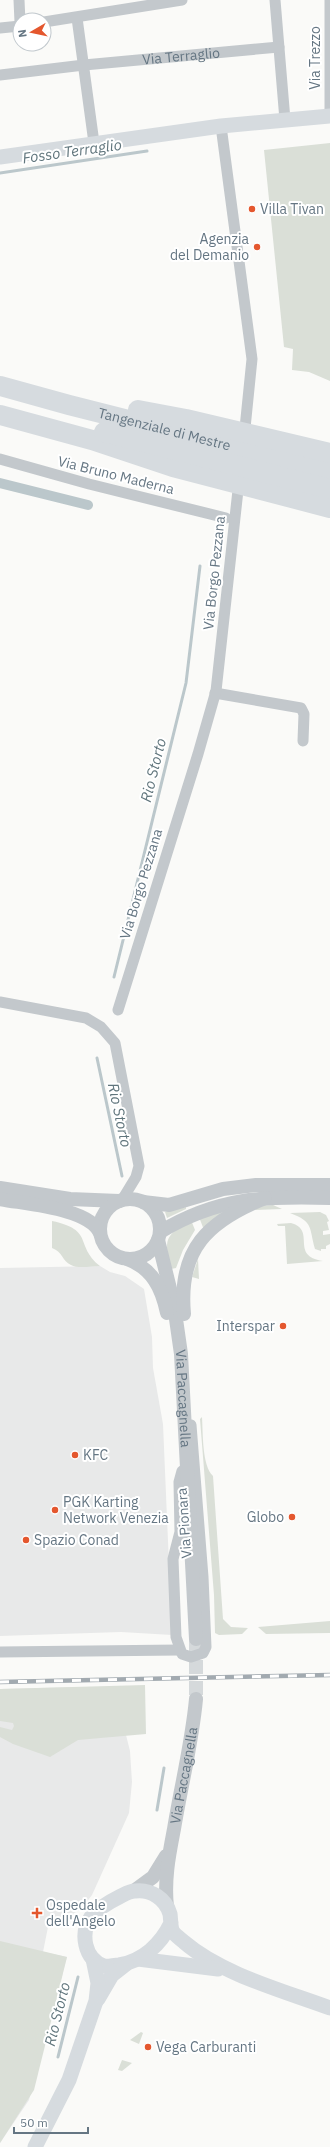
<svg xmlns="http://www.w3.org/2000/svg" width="330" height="2147" viewBox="0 0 330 2147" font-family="'IBM Plex Sans',sans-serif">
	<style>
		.built { fill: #e8e9e9 }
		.green { fill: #dadfd7 }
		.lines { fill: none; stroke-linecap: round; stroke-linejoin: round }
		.stream { stroke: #bbc7cb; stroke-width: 3 }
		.canal { stroke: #bbc7cb; stroke-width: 10 }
		.tertiary-tunnel { stroke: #d5d9db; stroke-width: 14; stroke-dasharray: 14 7; stroke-linecap: butt }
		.minor { stroke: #c3c8cc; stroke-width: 11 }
		.tertiary { stroke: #c3c8cc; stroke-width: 14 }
		.secondary { stroke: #d6dbdf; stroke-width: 15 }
		.motorway { stroke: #d6dbdf; stroke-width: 20 }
		.rail-casing { stroke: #a2aab0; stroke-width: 4.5 }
		.rail { stroke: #fff; stroke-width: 3; stroke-dasharray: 9; stroke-linecap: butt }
		.poi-dot { fill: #e4572e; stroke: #fff; stroke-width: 1.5 }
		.labels { text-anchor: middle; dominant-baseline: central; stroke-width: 4; stroke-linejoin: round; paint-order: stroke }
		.street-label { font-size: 14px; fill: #657683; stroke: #fff }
		.poi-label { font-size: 14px; fill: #657683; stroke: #fff; text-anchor: start }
		.water-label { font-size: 15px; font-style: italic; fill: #60757c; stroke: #fff }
	</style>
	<rect width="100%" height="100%" fill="#fafaf8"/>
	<g class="built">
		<path d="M100,1266L110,1272L125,1276L144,1289L152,1337L153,1368L163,1424L172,1635L121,1632L0,1636V1268Z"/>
		<path d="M76,1687L90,1689L122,1719L130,1751L132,1782L129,1813L92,1895L81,1909L66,1918L49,1922L43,1952L67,1957L29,2100L0,2143V1689Z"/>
	</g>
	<g class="green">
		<path d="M330,143V381L309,372L292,370L293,349L284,347L264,150Z"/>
		<path d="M273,1205L282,1209L255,1210L261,1206Z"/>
		<path d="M186,1207V1209L167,1218L165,1212Z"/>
		<path d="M225,1209L204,1230L199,1217Z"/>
		<path d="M320,1212L326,1215L329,1221L327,1222L329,1230L323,1231V1235L330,1234V1244L326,1246V1249H321V1251L315,1249C309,1228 314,1222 290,1213Z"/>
		<path d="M191,1220L195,1230L183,1250L176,1268L171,1269C164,1239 164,1236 191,1220Z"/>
		<path d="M52,1221C95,1230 74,1245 100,1266C92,1266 78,1269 71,1265C62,1261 63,1252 52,1248Z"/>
		<path d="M291,1223C317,1230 289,1256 323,1261L287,1264L285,1226H278L277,1224Z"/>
		<path d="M198,1259L199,1279L192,1277Z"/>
		<path d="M202,1417C203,1433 202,1466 213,1476L223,1619L231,1627L248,1628L242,1634L219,1635L215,1633L214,1595L200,1419Z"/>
		<path d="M330,1621V1633L266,1634L258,1627Z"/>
		<path d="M145,1685L146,1734L78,1740L50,1757L13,1744L0,1737V1727L12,1730L14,1726L13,1723L0,1721V1689Z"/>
		<path d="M0,1941L67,1957L34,2090L0,2143Z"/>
		<path d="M141,2032L143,2033L139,2044L130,2040Z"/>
		<path d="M122,2060L132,2063L122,2071L118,2070Z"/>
	</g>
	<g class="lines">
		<g class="stream">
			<path d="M0,173L147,151"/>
			<path d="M114,977L186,683L200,566"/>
			<path d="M97,1058L122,1176"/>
			<path d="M157,1810L164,1768"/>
			<path d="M58,2057L78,1977"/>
		</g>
		<path class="canal" d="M0,483L88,505"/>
		<path class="tertiary-tunnel" d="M196,1639V1699"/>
		<g class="minor">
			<path d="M19,0L20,22"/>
			<path d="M275,0L285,120"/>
			<path d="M330,0V116"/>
			<path d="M77,18L94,143"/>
			<path d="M44,22L182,0"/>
			<path d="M0,28L20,26"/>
			<path id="s1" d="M0,75L84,65L279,47"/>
			<path d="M221,126L252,359L244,438"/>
			<path d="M0,459L89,484L226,518"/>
			<path d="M215,693L301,708L304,714L303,741"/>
			<path d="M0,1002L86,1018L101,1027L115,1043L139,1166L136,1177L122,1200"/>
			<path d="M118,1010L198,754L216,691L239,481"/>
			<path d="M182,1471L179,1482L180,1532L173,1559L176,1637L182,1654L191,1657L203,1653L206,1647L203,1577L191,1425"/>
			<path d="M0,1652L179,1650"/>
		</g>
		<g class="tertiary">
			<path d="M0,1188L70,1199L119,1201"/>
			<circle cx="130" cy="1229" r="30"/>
			<path d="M0,1199C25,1204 89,1208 100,1233"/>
			<path d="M143,1202L169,1205L223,1189L256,1185H330"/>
			<path d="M160,1232C218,1197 264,1196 330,1198"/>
			<path id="s2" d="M158,1240L174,1305L181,1354L196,1639"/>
			<path d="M127,1259C152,1268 162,1288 167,1313"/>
			<path d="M184,1314C178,1249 208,1221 265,1198"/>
			<path d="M134,1891L153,1877L166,1856"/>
			<path id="s3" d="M167,1907C164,1879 169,1855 174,1829C181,1786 192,1743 196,1699"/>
		</g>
		<g class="secondary">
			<path d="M0,157L221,126L330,116"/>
			<path d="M171,1923C161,1944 143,1961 119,1965C114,1965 108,1967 104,1966C84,1959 80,1933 91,1917C98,1908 111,1901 121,1896C125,1894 130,1891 135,1891C151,1889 166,1899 170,1914C171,1919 170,1927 173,1932C176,1936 181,1939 184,1942C221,1974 284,1991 330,2008"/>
			<path d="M138,1959L218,1969"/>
			<path d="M98,1999L112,1975L126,1964"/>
			<path d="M35,2147L69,2080L96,2001L98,1983L93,1959"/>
		</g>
		<g class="motorway">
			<path id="s4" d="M0,386L69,405L330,471"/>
			<path d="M138,410L186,419L330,453"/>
			<path d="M0,415L92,440L173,467L330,508"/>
			<path d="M104,432L330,489"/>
		</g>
		<defs>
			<path id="rail" d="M0,1682L330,1675"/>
		</defs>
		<use href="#rail" class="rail-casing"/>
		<use href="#rail" class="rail"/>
	</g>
	<g class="poi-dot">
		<circle cx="252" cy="209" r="4"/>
		<circle cx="257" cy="247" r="4"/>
		<circle cx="283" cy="1326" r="4"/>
		<circle cx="75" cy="1455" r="4"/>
		<circle cx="55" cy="1510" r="4"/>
		<circle cx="292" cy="1517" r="4"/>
		<circle cx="26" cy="1540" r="4"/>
		<path d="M35 1907h4v4h4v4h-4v4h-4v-4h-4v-4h4z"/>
		<circle cx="148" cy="2047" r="4"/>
	</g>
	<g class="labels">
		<g class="street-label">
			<text stroke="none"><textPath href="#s1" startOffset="182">Via Terraglio</textPath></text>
			<text transform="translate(315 58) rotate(-90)">Via Trezzo</text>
			<text stroke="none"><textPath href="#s4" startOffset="170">Tangenziale di Mestre</textPath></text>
			<text transform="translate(116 475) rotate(14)">Via Bruno Maderna</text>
			<text transform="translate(214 573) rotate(-84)">Via Borgo Pezzana</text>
			<text transform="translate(141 884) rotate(-73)">Via Borgo Pezzana</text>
			<text stroke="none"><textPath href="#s2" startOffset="161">Via Paccagnella</textPath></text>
			<text transform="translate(184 1523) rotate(-94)">Via Pionara</text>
			<text stroke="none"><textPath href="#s3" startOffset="133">Via Paccagnella</textPath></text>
		</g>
		<g class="poi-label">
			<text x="260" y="209">Villa Tivan</text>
			<text x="249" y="239" text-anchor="end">Agenzia<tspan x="249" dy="16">del Demanio</tspan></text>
			<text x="275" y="1326" text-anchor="end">Interspar</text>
			<text x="83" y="1455">KFC</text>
			<text x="63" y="1502">PGK Karting<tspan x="63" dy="16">Network Venezia</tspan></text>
			<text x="284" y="1517" text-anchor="end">Globo</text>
			<text x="34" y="1540">Spazio Conad</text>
			<text x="46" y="1905">Ospedale<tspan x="46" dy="16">dell'Angelo</tspan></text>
			<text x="156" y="2047">Vega Carburanti</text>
		</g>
		<g class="water-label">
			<text transform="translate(72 151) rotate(-8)">Fosso Terraglio</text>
			<text transform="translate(153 770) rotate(-76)">Rio Storto</text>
			<text transform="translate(120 1115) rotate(78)">Rio Storto</text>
			<text transform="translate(57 2014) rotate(-76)">Rio Storto</text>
		</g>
	</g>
	<g transform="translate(32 32) rotate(261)"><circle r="19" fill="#ffffff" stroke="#c1c8cd"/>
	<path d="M0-3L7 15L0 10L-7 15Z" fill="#e4572e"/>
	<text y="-6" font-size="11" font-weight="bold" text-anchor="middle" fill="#657683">N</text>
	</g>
	<path d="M14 2127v6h74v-6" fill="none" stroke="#657683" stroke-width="2"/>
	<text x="20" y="2127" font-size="12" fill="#657683" stroke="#ffffff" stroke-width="3" paint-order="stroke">50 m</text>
</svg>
